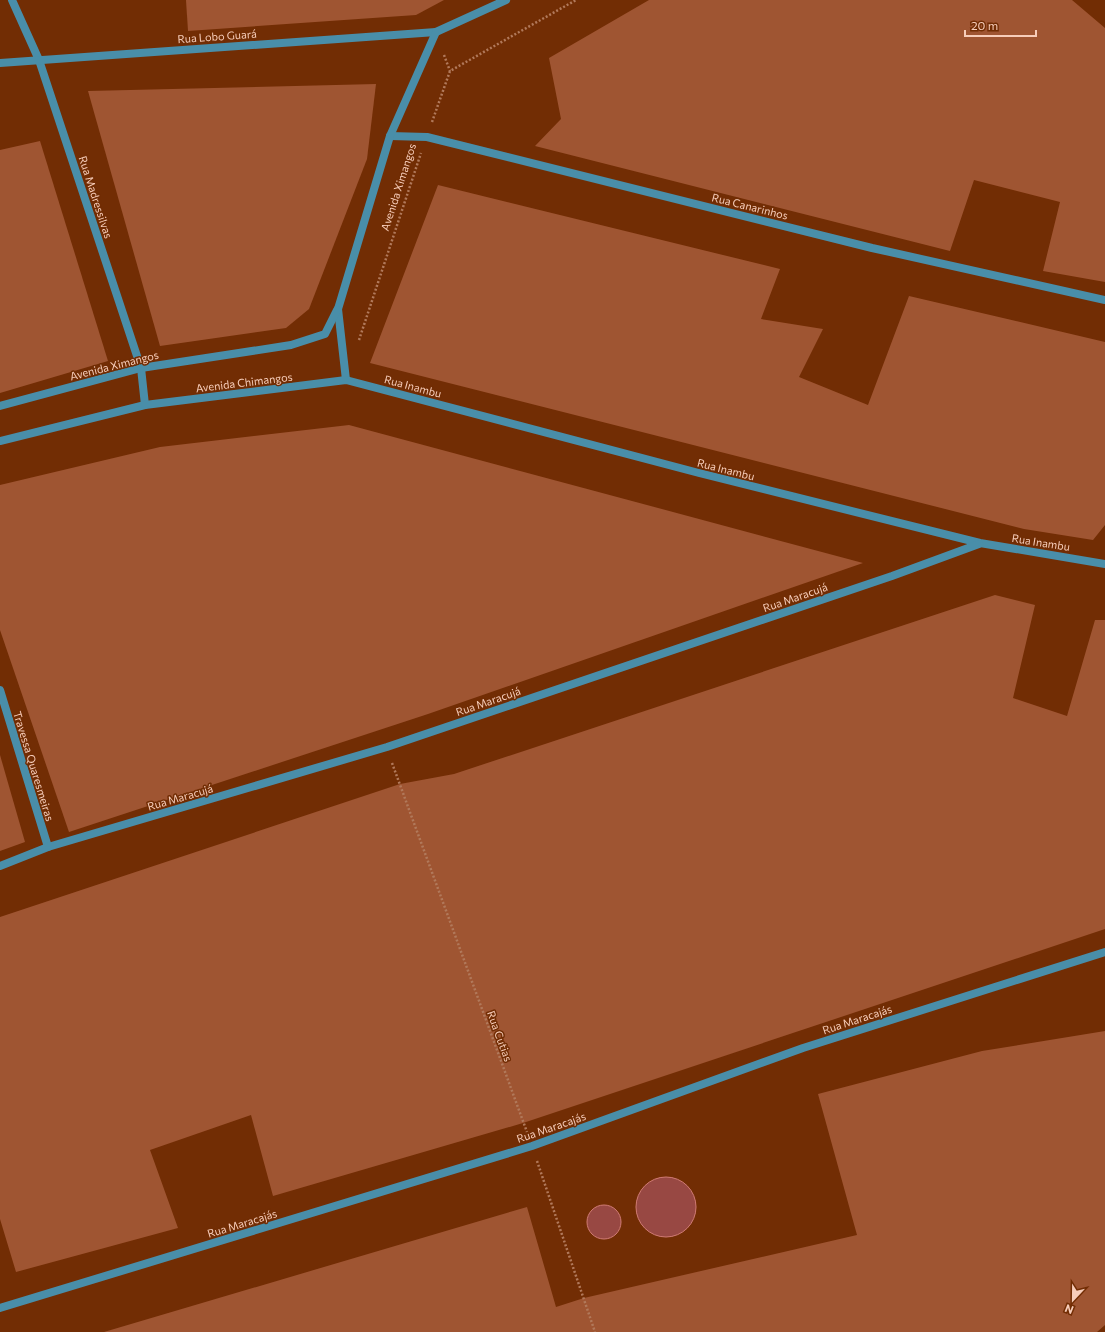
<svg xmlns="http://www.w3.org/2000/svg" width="1105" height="1332" viewBox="0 0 1105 1332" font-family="Commissioner,sans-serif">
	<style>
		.green { fill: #9f5532 }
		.building { fill: #984843; stroke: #d07b74 }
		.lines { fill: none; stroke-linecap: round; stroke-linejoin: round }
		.path { stroke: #b1795b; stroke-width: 2.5; stroke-dasharray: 2 2; stroke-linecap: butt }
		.minor { stroke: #498ea9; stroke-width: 8 }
		.labels { text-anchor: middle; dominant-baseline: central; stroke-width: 3; stroke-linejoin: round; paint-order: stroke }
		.street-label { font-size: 11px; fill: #f7cdba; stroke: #722d04 }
	</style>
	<rect width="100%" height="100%" fill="#722d04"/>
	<g class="green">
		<path d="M186,0H444L416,15L188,31Z"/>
		<path d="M649,0H1072L1105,28V282L1043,271L1060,202L974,180L950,251L535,146L561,119L549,58Z"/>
		<path d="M376,84L367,159L309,309L286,328L160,346L88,91Z"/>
		<path d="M40,141L108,361L0,393V150Z"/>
		<path d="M438,185L780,269L761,319L823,329L799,377L868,405L909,296L1105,342V525L1093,540L1024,529L370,363Z"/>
		<path d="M349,425L863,563L428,714L69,832L0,630V485L160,447Z"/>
		<path d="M995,595L1035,605L1013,698L1067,716L1095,620H1105V929L523,1123L273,1196L251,1115L150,1150L178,1228L16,1272L0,1219V917L400,784L454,774Z"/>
		<path d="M0,755L25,842L0,851Z"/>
		<path d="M1105,1031V1325L1097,1332H104L527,1207L556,1307L584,1298L857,1235L818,1094L982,1051Z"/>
	</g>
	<g class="building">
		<circle cx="666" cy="1207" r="30"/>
		<circle cx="604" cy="1222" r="17"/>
	</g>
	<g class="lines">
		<g class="path">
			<path d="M444,55L450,71"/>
			<path d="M432,122L450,71L576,0"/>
			<path d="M359,340L421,153"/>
			<path d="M392,763L527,1132"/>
			<path d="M537,1161L595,1332"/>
		</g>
		<g class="minor">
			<path d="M12,0L39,60L141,368L145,405"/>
			<path d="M0,63L436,32"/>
			<path d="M390,136L427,137L872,248L1105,300"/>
			<path d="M346,380L338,309L390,136L436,32L506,0"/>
			<path d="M0,406L141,368L291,345L325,334L337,310"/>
			<path d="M0,441L145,405L346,380L699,473L980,543L1105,564"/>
			<path d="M0,690L48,847"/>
			<path d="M0,866L48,847L387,747L892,576L979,544"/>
			<path d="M0,1308L532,1146L803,1048L1105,952"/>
		</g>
	</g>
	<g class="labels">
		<g class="street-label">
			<text transform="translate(217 36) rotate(-4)">Rua Lobo Guará</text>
			<text transform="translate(398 187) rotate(-72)">Avenida Ximangos</text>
			<text transform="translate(96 197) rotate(72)">Rua Madressilvas</text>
			<text transform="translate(750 206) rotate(14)">Rua Canarinhos</text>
			<text transform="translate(114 365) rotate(-14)">Avenida Ximangos</text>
			<text transform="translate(244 382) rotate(-7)">Avenida Chimangos</text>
			<text transform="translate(413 386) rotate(15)">Rua Inambu</text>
			<text transform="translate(726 469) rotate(14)">Rua Inambu</text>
			<text transform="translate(1041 542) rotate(9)">Rua Inambu</text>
			<text transform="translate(795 597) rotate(-19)">Rua Maracujá</text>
			<text transform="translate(488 701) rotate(-19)">Rua Maracujá</text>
			<text transform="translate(34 766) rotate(73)">Travessa Quaresmeiras</text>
			<text transform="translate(180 797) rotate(-16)">Rua Maracujá</text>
			<text transform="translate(857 1019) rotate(-18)">Rua Maracajás</text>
			<text transform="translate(500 1036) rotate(70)">Rua Cutias</text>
			<text transform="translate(551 1127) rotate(-19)">Rua Maracajás</text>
			<text transform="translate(242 1223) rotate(-17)">Rua Maracajás</text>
		</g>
	</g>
	<g transform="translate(1073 1300) rotate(202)" stroke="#722d04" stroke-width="3" paint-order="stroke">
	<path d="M0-3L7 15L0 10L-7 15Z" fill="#f7cdba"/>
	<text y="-6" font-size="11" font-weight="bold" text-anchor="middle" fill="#f7cdba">N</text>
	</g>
	<path d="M965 30v6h71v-6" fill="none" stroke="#f7cdba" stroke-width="2"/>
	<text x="971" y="30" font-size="12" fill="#f7cdba" stroke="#722d04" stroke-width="3" paint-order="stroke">20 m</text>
</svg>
